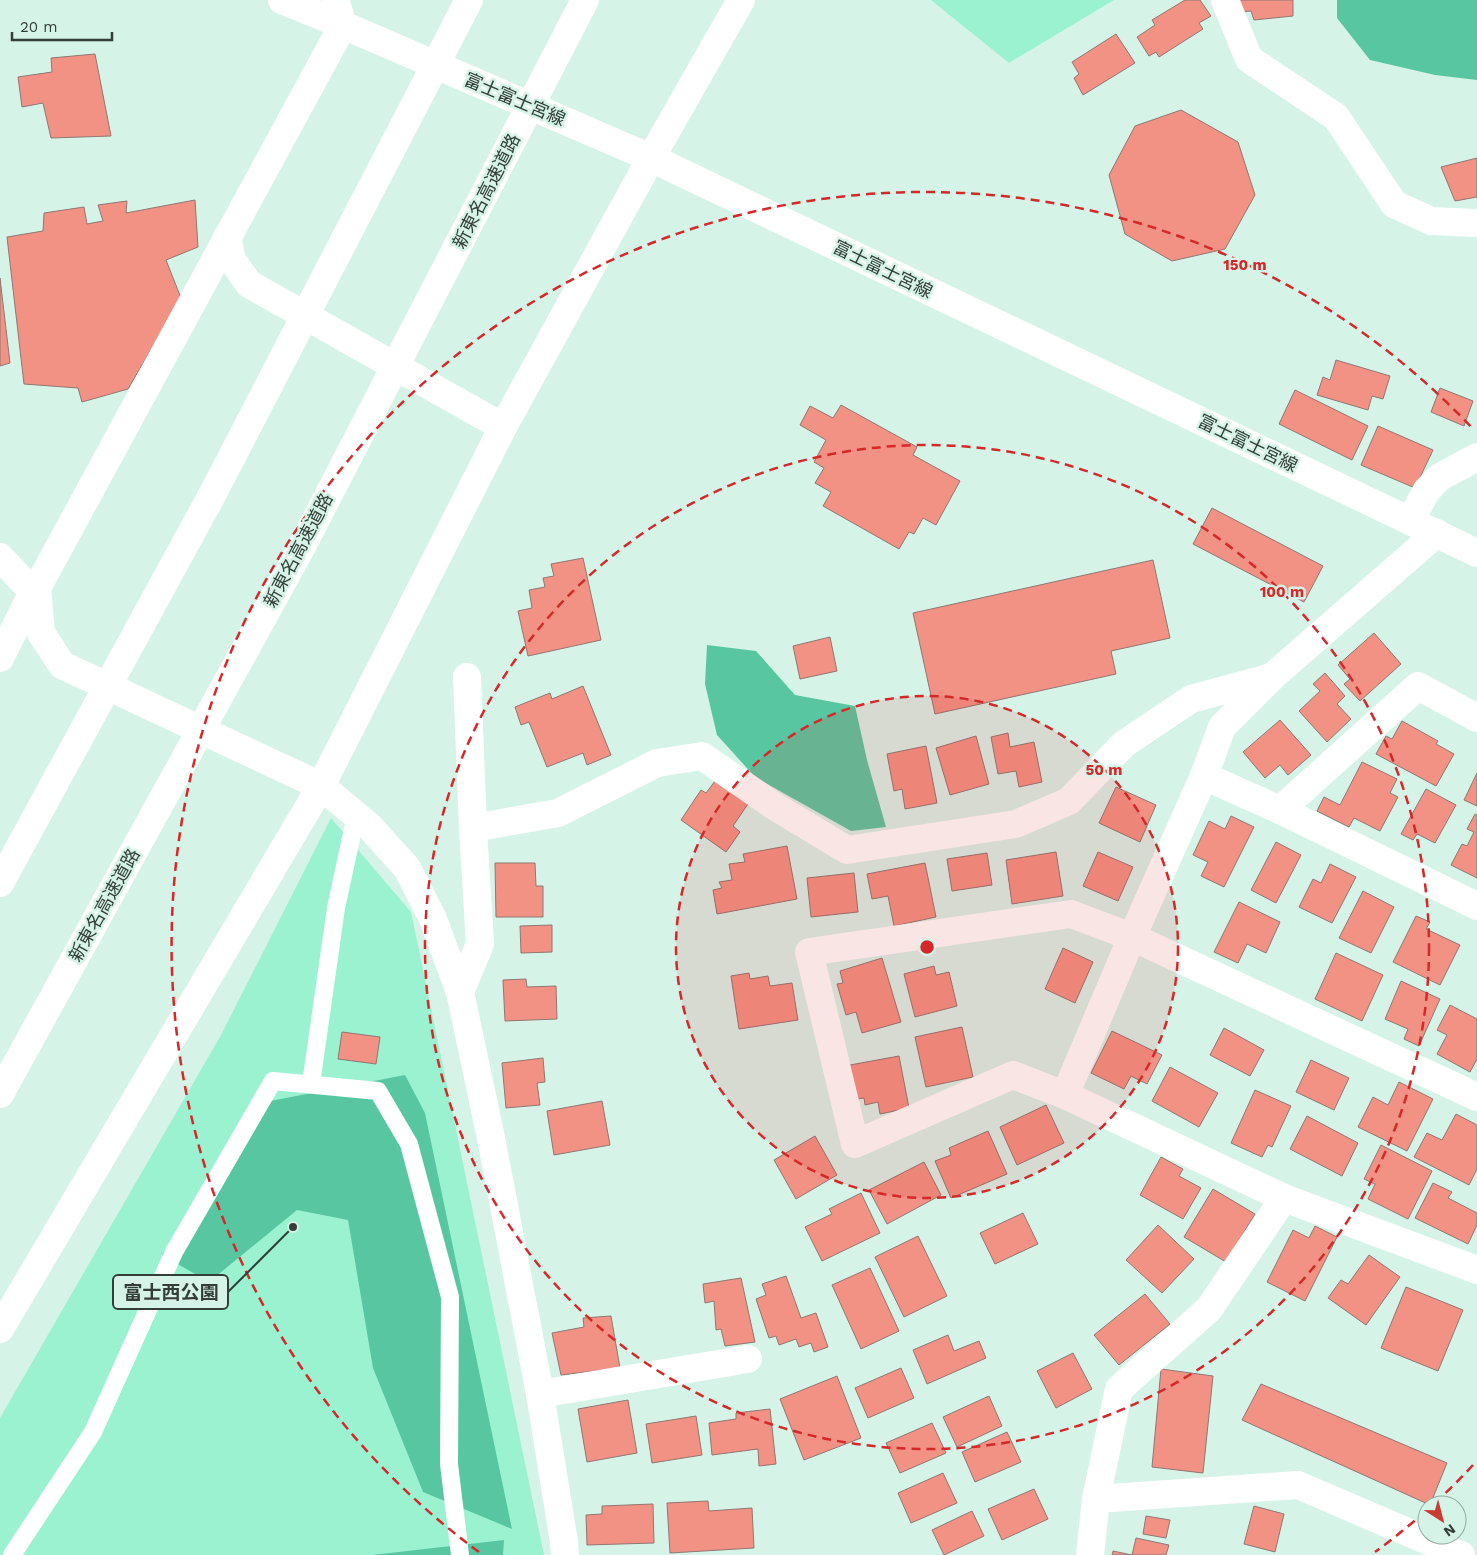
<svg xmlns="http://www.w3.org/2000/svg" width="1477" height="1555" viewBox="0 0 1477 1555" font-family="'Work Sans','Noto Sans JP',sans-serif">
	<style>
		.green { fill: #9af2d0 }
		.forest { fill: #58c7a1 }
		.building { fill: #f19285; stroke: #917672 }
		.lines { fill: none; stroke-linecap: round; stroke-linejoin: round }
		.lane { stroke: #fff; stroke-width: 18 }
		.street { stroke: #fff; stroke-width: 28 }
		.secondary { stroke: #fff; stroke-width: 28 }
		.highway { stroke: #fff; stroke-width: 28 }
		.ring { fill: none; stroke: #d62828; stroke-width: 2.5; stroke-dasharray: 9 6 }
		.labels { text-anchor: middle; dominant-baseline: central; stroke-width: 5; stroke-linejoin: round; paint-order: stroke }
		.street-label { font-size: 18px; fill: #333e39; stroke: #d6f3e7 }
		.centre { fill: #d62828; stroke: #d6f3e7; stroke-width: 2.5 }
		.ring-label { font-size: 15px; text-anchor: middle; font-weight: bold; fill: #d62828; stroke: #d6f3e7; stroke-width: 5; stroke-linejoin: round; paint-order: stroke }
		.leader { fill: none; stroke: #333e39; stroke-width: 2 }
		.callout-dot { fill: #333e39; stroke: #d6f3e7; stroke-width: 2 }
		.callout { fill: #d6f3e7; stroke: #333e39; stroke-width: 2 }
		.callout-label { font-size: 19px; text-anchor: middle; font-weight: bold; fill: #333e39 }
	</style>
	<rect width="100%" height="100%" fill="#d6f3e7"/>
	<g class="green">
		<path d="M931,0H1114L1009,63Z"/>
		<path d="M331,818L411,912L544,1555H0V1418L221,1035Z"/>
	</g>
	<g class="forest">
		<path d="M1337,0H1477V80L1435,75L1370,60L1337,18Z"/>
		<path d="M707,645L756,651L795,695L855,706L867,760L886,827L851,831L755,777L717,735L705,684Z"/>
		<path d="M405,1075L425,1113L512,1529L423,1492L373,1368L348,1220L297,1210L209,1282L162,1255L260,1103Z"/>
		<path d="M504,1540L503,1555H372Z"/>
	</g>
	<g class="building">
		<path d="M1185,0H1200L1211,16L1199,23L1203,29L1159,57L1156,52L1149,56L1137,37L1155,25L1152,20Z"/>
		<path d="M1238,0H1293V16L1254,20L1251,11L1238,12Z"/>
		<path d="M1116,34L1135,63L1083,95L1074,78L1079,74L1072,62Z"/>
		<path d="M95,54L111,136L51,138L43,103L22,107L18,77L52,72L51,58Z"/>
		<path d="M1181,110L1238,142L1255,195L1225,249L1172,261L1125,234L1109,175L1135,126Z"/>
		<path d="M1477,158V197L1455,201L1441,167Z"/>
		<path d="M195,200L198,247L166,260L181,298L128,389L82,402L78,388L24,384L7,237L43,231L44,213L84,207L87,224L103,221L98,205L127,201L126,213Z"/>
		<path d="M0,278L10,363L0,366Z"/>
		<path d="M1336,360L1390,376L1383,399L1372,396L1368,410L1317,395L1323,377L1330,380Z"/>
		<path d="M1440,388L1473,401L1464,426L1431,412Z"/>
		<path d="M1295,390L1368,426L1352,460L1279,424Z"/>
		<path d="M841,405L917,447L913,455L960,481L936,525L923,518L914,534L909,532L899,549L823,506L831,492L815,483L824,468L814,462L826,440L800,425L810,406L833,418Z"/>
		<path d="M1378,426L1433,450L1415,488L1361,465Z"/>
		<path d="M1212,508L1323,566L1304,602L1193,544Z"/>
		<path d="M583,558L601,640L528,656L518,611L532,608L529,590L545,587L543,578L554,576L551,564Z"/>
		<path d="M1153,560L1170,638L1111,651L1116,674L935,714L913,613Z"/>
		<path d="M1374,633L1401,664L1360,701L1344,684L1350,679L1338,665Z"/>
		<path d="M830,637L837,671L800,679L793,646Z"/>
		<path d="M1325,673L1345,696L1337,704L1351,719L1327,742L1299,711L1320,691L1313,684Z"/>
		<path d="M583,686L611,755L587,765L583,753L547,767L529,722L521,725L515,707L550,693L552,699Z"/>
		<path d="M1280,720L1311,755L1288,775L1280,765L1265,778L1243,752Z"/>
		<path d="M1402,721L1438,741L1436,744L1454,754L1436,786L1376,754L1386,736L1392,739Z"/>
		<path d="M1008,733L1010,747L1034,742L1042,782L1019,787L1016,771L998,774L991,737Z"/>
		<path d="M976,736L989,784L950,795L936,748Z"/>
		<path d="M926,746L937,803L905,809L902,789L894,791L887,754Z"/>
		<path d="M1362,762L1397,779L1390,793L1398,797L1380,831L1354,818L1349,827L1317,811L1324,797L1340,805Z"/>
		<path d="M1477,773V806L1464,800Z"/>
		<path d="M715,781L748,804L733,826L740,832L726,852L681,820L701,790L706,793Z"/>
		<path d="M1116,787L1156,805L1140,842L1099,823Z"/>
		<path d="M1426,789L1456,805L1435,843L1417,834L1413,840L1401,834Z"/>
		<path d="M1475,814L1477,815V878L1451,865L1462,844L1467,846L1474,832L1467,829Z"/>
		<path d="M1231,816L1254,827L1224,887L1201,876L1208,862L1193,855L1209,821L1225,829Z"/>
		<path d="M1276,842L1301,855L1276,903L1251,890Z"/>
		<path d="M787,846L797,899L717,914L713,890L722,888L719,882L732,880L729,864L745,862L743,854Z"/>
		<path d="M1056,852L1063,896L1012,904L1006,860Z"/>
		<path d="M1098,852L1133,867L1118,901L1083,886Z"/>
		<path d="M987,853L992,885L952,891L947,859Z"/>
		<path d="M495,863H535L536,886H543V917H496Z"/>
		<path d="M925,863L936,917L894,926L888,896L872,899L867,874Z"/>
		<path d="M1330,864L1356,877L1332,923L1299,907L1313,879L1321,883Z"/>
		<path d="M854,873L858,912L811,917L807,878Z"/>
		<path d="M1363,891L1394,907L1371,953L1339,938Z"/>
		<path d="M1239,902L1280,922L1266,953L1247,944L1238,963L1214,952Z"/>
		<path d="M1416,916L1430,922L1426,929L1460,945L1440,985L1393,962Z"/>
		<path d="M552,925V952L521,953L520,926Z"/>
		<path d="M1063,948L1093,962L1075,1003L1045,989Z"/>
		<path d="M1336,953L1383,975L1362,1021L1315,999Z"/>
		<path d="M882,958L901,1022L862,1033L856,1012L846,1015L837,984L843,983L840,971Z"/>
		<path d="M934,966L936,975L949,972L957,1006L915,1017L904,974Z"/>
		<path d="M749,973L750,979L768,976L770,986L792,983L798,1020L739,1029L731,976Z"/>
		<path d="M526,979L527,987L556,986L557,1019L505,1021L503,980Z"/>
		<path d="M1401,981L1440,999L1419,1046L1404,1039L1408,1029L1385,1019Z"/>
		<path d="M1450,1005L1477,1019V1059L1470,1072L1437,1054L1447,1035L1437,1030Z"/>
		<path d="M962,1027L973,1077L926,1087L915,1037Z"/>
		<path d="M1224,1028L1264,1050L1250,1076L1210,1055Z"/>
		<path d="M1112,1031L1162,1055L1147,1084L1131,1076L1124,1089L1091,1073Z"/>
		<path d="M342,1032L380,1037L376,1064L338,1059Z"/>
		<path d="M899,1056L909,1108L880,1114L878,1102L865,1105L864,1098L857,1099L850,1065Z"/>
		<path d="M543,1058L545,1082L537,1083L540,1105L506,1108L502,1063Z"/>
		<path d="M1311,1060L1349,1078L1334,1110L1296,1092Z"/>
		<path d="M1170,1067L1218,1093L1199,1127L1152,1101Z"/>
		<path d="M1399,1082L1433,1099L1407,1151L1358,1127L1373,1097L1388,1105Z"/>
		<path d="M1255,1090L1291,1106L1272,1147L1268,1145L1262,1157L1231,1143Z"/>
		<path d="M602,1101L610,1145L554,1155L547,1111Z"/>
		<path d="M1046,1105L1064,1143L1017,1165L1000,1127Z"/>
		<path d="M1456,1114L1477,1125V1169L1469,1185L1414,1157L1427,1133L1442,1140Z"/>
		<path d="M1307,1116L1358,1143L1342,1176L1290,1149Z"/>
		<path d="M988,1131L1007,1174L951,1198L935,1161L951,1155L949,1148Z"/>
		<path d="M815,1136L837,1175L796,1199L774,1160Z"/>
		<path d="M1381,1145L1432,1171L1408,1219L1368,1199L1375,1184L1364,1179Z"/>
		<path d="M1161,1157L1183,1169L1179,1176L1201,1188L1183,1219L1140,1195Z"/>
		<path d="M924,1162L941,1195L887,1224L869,1190Z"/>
		<path d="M1433,1183L1452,1192L1448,1198L1477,1213V1225L1468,1244L1415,1218Z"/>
		<path d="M1213,1189L1255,1214L1226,1262L1184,1237Z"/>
		<path d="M861,1193L880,1233L822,1261L805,1227L832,1214L829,1209Z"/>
		<path d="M1023,1213L1038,1244L995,1264L980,1233Z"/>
		<path d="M1158,1225L1194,1259L1162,1293L1126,1260Z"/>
		<path d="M1315,1226L1337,1237L1305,1301L1267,1282L1293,1230L1309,1238Z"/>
		<path d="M918,1236L947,1296L904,1317L875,1257Z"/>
		<path d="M1369,1255L1400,1277L1366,1325L1328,1298L1341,1280L1348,1284Z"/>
		<path d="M870,1268L899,1331L861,1349L832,1285Z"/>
		<path d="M786,1276L801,1318L816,1313L828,1347L814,1352L811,1343L799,1347L796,1339L779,1345L776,1336L769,1338L756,1299L766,1295L762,1284Z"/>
		<path d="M741,1278L755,1342L725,1346L721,1329L716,1330L714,1301L705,1303L703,1284Z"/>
		<path d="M1406,1287L1463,1310L1438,1371L1381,1348Z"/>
		<path d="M1145,1294L1170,1324L1119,1365L1094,1335Z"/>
		<path d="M611,1316L620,1368L561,1375L552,1333L584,1327L583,1318Z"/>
		<path d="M948,1335L954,1351L979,1341L986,1358L927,1384L913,1350Z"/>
		<path d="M1073,1353L1092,1389L1056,1408L1037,1371Z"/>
		<path d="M901,1368L914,1398L868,1418L855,1388Z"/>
		<path d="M1161,1369L1213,1376L1203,1473L1152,1467Z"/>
		<path d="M837,1376L861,1438L804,1460L780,1399Z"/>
		<path d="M1261,1384L1447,1463L1430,1505L1242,1420Z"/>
		<path d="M989,1396L1002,1426L957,1447L943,1417Z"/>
		<path d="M628,1400L637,1453L587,1462L578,1409Z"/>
		<path d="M770,1409L776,1464L759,1466L758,1449L712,1455L709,1423L736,1419V1413Z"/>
		<path d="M696,1416L702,1455L652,1463L646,1424Z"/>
		<path d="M932,1423L946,1453L900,1473L886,1443Z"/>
		<path d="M1007,1432L1021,1462L975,1482L962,1452Z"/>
		<path d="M943,1473L957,1503L911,1523L898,1493Z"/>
		<path d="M1034,1489L1048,1519L1002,1540L988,1509Z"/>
		<path d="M708,1501L709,1511L752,1508L754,1548L670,1553L667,1503Z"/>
		<path d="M653,1504L654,1543L587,1545L586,1515L602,1514V1506Z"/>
		<path d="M1254,1506L1284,1514L1275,1552L1244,1544Z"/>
		<path d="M972,1511L984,1536L944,1555L932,1530Z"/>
		<path d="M1146,1516L1170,1520L1166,1538L1143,1534Z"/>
		<path d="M1136,1538L1169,1545L1166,1555H1112L1113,1551L1132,1555Z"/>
	</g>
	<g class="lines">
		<g class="lane">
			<path d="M311,1084L336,908L356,815"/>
			<path d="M12,1555L93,1432L174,1252L273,1081L378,1091L409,1144L450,1297L449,1464L460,1555"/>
		</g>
		<g class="street">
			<path d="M1225,0L1249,59L1336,117L1394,204L1431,221L1477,223"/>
			<path d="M227,237L232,260L249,284L503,427"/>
			<path d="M1410,521L1427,490L1440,477L1477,457"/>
			<path d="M1437,533L1273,676L1222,727L1204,776L1132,937L1065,1095L1284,1198L1477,1270"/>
			<path d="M0,557L33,592"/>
			<path d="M37,588L41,633L62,665L321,786"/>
			<path d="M0,658L33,592L37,588L343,25L335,0"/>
			<path d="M1204,776L1280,810L1477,906"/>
			<path d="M1280,810L1418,686L1477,718"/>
			<path d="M473,828L558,813L657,763L702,756L774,806L847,850L1016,824L1069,801L1124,744L1191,699L1272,677"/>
			<path d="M460,992L480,944L473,828L467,677"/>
			<path d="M1065,1095L1013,1075L855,1144L809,952L1071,914L1132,937L1477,1097"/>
			<path d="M1284,1198L1209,1309L1119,1389L1096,1499L1298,1485L1461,1555"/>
			<path d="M540,1394L748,1359"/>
			<path d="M1090,1555L1096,1499"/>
		</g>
		<g class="secondary">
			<path d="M282,0L343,25L651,158L1477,553"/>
			<path d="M321,786L369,826L407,868L433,919L460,992L490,1133L540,1394L564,1542L565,1555"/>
			<path d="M0,1329L321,786L503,427L651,158L741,0"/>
		</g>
		<g class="highway">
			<path d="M0,883L212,495L469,0"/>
			<path d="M0,1094L300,550L585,0"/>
		</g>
	</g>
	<circle cx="927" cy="947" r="251" fill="#d62828" fill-opacity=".12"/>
	<g class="ring">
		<circle cx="927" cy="947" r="251"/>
		<circle cx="927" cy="947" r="502"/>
		<path d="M1473 1465A753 753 0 0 1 1436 1502M1426 1511A753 753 0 0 1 1375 1552M479 1552A753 753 0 1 1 1473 429"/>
	</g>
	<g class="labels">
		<g class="street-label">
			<text transform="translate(515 99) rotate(23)">富士富士宮線</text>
			<text transform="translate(486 191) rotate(-63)">新東名高速道路</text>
			<text transform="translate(883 269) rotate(26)">富士富士宮線</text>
			<text transform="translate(1248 443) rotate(26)">富士富士宮線</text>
			<text transform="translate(298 550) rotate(-62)">新東名高速道路</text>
			<text transform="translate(104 905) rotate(-61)">新東名高速道路</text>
		</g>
	</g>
	<circle cx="927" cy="947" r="8" class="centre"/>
	<g class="ring-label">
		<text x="1245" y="270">150 m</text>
		<text x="1282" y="597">100 m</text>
		<text x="1104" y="775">50 m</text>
	</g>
	<path class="leader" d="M293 1227L228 1292"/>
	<circle class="callout-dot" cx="293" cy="1227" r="5"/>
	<rect class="callout" x="113" y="1275" width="115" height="34" rx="5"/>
	<g class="callout-label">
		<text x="171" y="1299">富士西公園</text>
	</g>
	<g transform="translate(1442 1520) rotate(144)"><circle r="24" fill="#d6f3e7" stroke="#95aba1"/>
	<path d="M0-4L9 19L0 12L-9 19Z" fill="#c93c31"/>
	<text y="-8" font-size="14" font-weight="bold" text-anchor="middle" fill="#333e39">N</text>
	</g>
	<path d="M12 32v8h100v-8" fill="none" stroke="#333e39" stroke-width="2.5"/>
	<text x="20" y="32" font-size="15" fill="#333e39" stroke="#d6f3e7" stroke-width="4" paint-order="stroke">20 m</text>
</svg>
